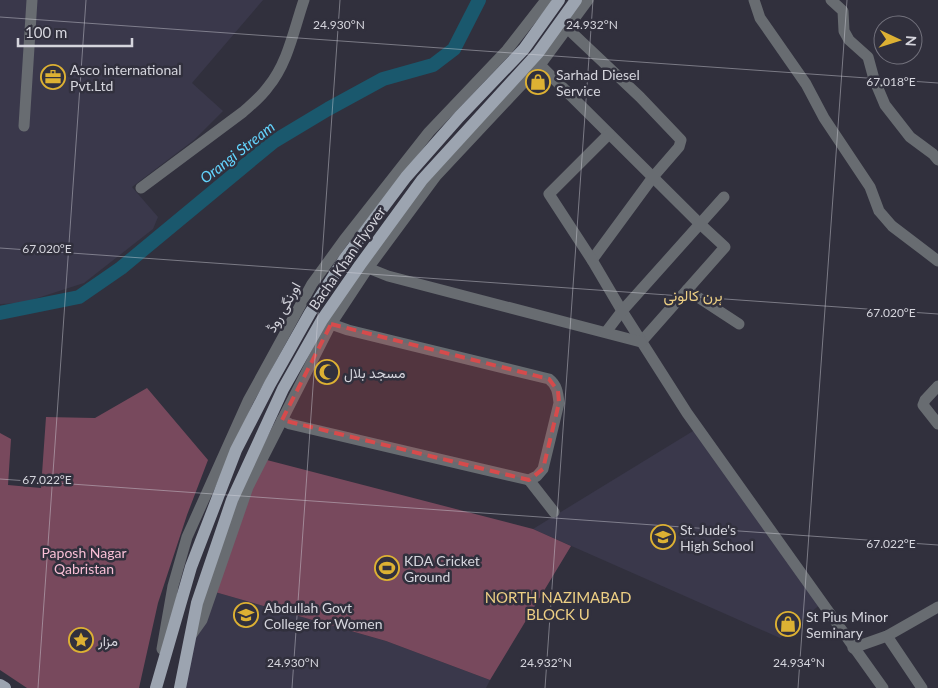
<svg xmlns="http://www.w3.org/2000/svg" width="938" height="688" viewBox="0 0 938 688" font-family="Lato,Vazirmatn,sans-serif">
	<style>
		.built { fill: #3a384b }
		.green { fill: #78495d }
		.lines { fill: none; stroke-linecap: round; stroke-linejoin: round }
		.river { stroke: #1a586d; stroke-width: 14 }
		.minor { stroke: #686c71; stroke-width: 11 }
		.major { stroke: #9ca4b0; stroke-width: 12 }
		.marked { fill: #d64b4c; fill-opacity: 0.2; stroke: #d64b4c; stroke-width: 4; stroke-dasharray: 10 6; stroke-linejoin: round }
		.ticks { fill: none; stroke: #d5d5dd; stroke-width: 1; stroke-opacity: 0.45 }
		.labels { text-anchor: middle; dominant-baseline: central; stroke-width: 5; stroke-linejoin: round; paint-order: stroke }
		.poi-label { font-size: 14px; fill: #d5d5dd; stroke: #31303d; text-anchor: start }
		.street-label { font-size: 14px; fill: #d5d5dd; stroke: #31303d }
		.park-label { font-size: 14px; fill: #f8bfd6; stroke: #31303d }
		.water-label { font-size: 15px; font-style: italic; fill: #63d4fd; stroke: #31303d }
		.neighbourhood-label { font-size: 15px; fill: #edcf84; stroke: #31303d }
		.ticks-label { font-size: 12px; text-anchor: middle; fill: #d5d5dd; stroke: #31303d; stroke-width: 5; stroke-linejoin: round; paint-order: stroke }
	</style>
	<rect width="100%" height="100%" fill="#31303d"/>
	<g class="built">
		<path d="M0,0H263L192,83L223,111L194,140L132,187L158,217L153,229L84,283L22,303L0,304Z"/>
		<path d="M698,428L822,603L780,638L533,529Z"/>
		<path d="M208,590L386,641L490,680L486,688H174Z"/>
	</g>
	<g class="green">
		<path d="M147,388L208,460L187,515L158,603L139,688H27L0,670V433L11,439L8,485L41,488L46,417L95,418Z"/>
		<path d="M263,459L533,529L571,546L490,680L386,641L208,590Z"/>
	</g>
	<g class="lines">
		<path class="river" d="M0,313L79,297L121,268L273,142L328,109L383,79L433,65L454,49L479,0"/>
		<g class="minor">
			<path d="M754,0L760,18L806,84L824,118L870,187L879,211L892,226L938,261"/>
			<path d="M831,0L843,11L844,31L849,40L868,57L874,79L885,105L910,137L933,154L938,160"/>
			<path d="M567,28L640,97L681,140L679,147L653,177L592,260"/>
			<path d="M540,65L699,223L725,247L641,342"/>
			<path d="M24,126L32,0"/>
			<path d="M609,134L549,194L592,260L622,311L687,413L883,688"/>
			<path d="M141,188L243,112C252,104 261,97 268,87C288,63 294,29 304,0"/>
			<path d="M368,268L388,276L641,342"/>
			<path d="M687,290L739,324"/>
			<path d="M606,332L622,311L724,197"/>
			<path d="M938,386L925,400L923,405L938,424"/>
			<path d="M282,420L290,424L529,480L537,476L543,469L559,403C558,393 557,385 549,379L348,330L331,324"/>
			<path d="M529,480L554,512"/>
			<path d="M192,634L202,620L248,487L331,324L368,268L436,176L540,65L588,0"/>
			<path d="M887,636L922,688"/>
			<path d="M853,648L887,636L938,607"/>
			<path d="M162,649L173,586L187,537L248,401L312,284L344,240L429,132L507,50L546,0"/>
		</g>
		<g class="major">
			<path d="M0,685L5,688"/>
			<path d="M156,688L191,567L236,450L270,384L310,313L345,258L406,177L459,117L524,49L559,0"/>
			<path d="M180,688L197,603L232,500L283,389L322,320L360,265L422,180L538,53L576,0"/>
		</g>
	</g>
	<path class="marked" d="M331,324L549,379L558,391L559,403L543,469L529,480L282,420Z"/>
	<path class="ticks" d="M0,17L938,83M0,248L938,314M0,479L938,545M38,688L86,0M292,688L340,0M545,688L593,0M798,688L847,0"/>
	<defs>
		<symbol id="office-ring" viewBox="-11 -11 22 22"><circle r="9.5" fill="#31303d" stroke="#ddb133" stroke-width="1.5"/><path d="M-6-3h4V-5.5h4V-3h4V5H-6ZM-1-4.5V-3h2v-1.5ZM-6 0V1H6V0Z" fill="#ddb133"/></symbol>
		<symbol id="shop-ring" viewBox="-11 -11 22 22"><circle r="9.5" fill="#31303d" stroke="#ddb133" stroke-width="1.5"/><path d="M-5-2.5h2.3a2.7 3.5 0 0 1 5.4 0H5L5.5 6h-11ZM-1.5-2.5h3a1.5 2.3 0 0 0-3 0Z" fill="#ddb133"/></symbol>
		<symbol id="mosque-ring" viewBox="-11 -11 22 22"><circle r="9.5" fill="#31303d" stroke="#ddb133" stroke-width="1.5"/><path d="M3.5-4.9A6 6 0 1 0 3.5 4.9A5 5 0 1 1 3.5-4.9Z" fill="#ddb133"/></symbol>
		<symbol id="school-ring" viewBox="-11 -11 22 22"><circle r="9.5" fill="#31303d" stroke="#ddb133" stroke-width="1.5"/><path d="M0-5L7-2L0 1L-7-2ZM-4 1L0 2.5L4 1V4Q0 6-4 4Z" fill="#ddb133"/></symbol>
		<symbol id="stadium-ring" viewBox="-11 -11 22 22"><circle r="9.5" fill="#31303d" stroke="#ddb133" stroke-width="1.5"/><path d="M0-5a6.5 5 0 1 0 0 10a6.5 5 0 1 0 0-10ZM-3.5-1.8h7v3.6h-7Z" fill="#ddb133"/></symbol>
		<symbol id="sight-ring" viewBox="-11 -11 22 22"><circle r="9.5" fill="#31303d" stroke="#ddb133" stroke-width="1.5"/><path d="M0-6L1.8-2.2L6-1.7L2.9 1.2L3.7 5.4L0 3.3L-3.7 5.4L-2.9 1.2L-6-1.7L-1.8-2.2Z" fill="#ddb133"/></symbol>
	</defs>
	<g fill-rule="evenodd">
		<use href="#office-ring" x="39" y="63" width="28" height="28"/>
		<use href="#shop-ring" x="524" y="68" width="28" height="28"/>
		<use href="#mosque-ring" x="313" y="358" width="28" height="28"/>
		<use href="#school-ring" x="649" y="523" width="28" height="28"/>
		<use href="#stadium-ring" x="373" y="554" width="28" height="28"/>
		<use href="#school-ring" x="232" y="601" width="28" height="28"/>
		<use href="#shop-ring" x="774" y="610" width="28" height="28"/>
		<use href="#sight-ring" x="67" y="626" width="28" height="28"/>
	</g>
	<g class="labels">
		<g class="poi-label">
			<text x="70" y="69">Asco international<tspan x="70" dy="16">Pvt.Ltd</tspan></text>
			<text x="556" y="74">Sarhad Diesel<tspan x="556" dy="16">Service</tspan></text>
			<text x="344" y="372">مسجد بلال</text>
			<text x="680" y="529">St. Jude's<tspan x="680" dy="16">High School</tspan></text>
			<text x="404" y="560">KDA Cricket<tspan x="404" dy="16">Ground</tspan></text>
			<text x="264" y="607">Abdullah Govt<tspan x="264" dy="16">College for Women</tspan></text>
			<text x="806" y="616">St Pius Minor<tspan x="806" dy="16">Seminary</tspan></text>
			<text x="98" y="640">مزار</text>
		</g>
		<g class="street-label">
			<text transform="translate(347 258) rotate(-55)">Bacha Khan Flyover</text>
			<text transform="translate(283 307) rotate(-61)">اورنگی روڈ</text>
		</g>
		<g class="park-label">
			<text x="84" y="552">Paposh Nagar<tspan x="84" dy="16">Qabristan</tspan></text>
		</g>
		<g class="water-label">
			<text transform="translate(237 152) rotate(-38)">Orangi Stream</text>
		</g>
		<g class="neighbourhood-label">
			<text x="693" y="295">ہرن کالونی</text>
			<text x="558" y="597">NORTH NAZIMABAD<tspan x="558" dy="17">BLOCK U</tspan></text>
		</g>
	</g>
	<g class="ticks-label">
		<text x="339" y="29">24.930°N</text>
		<text x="592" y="29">24.932°N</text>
		<text x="891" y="86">67.018°E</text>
		<text x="47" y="253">67.020°E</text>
		<text x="891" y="317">67.020°E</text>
		<text x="47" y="484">67.022°E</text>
		<text x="891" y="548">67.022°E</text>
		<text x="293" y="667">24.930°N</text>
		<text x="546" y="667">24.932°N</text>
		<text x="799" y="667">24.934°N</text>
	</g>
	<g transform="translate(898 40) rotate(94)"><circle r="24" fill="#31303d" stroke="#73727d"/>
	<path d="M0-4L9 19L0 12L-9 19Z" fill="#ddb133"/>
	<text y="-8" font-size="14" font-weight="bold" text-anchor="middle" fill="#d5d5dd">N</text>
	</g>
	<path d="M18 38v8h114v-8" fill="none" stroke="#d5d5dd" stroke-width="2.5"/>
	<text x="25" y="38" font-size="15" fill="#d5d5dd" stroke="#31303d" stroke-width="4" paint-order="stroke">100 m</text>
</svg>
